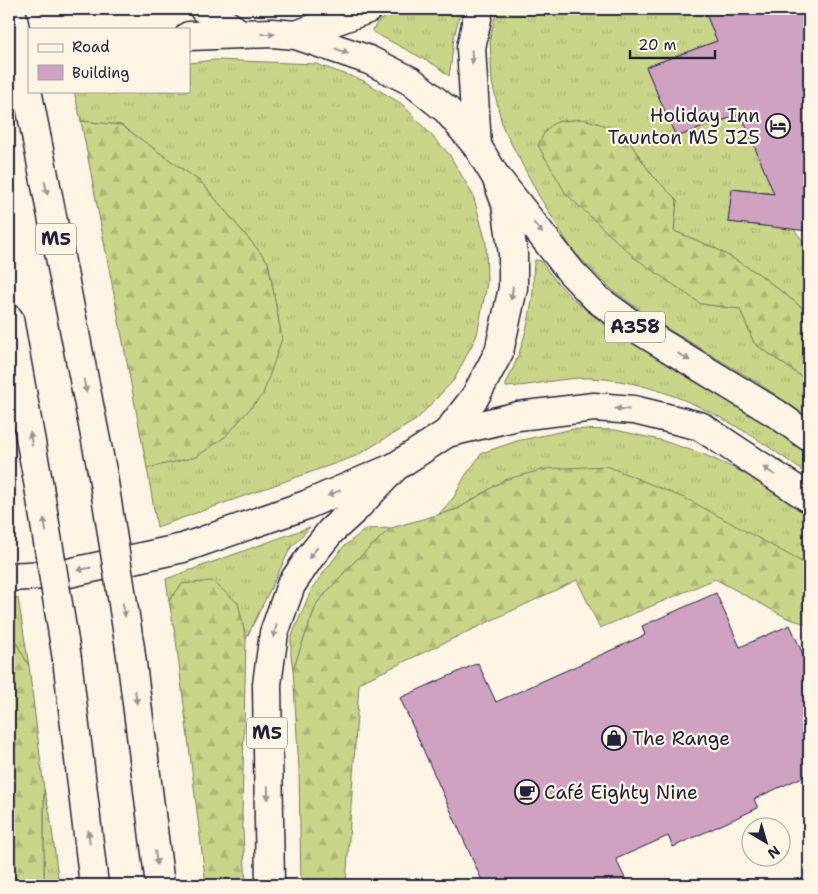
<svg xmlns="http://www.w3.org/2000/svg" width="818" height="894" viewBox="0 0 818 894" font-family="'Shantell Sans',sans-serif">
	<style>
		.grass { fill: url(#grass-tufts); stroke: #767c62; fill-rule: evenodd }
		.forest { fill: url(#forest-firs); stroke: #767c62 }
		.building { fill: #d0a2c2; stroke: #22223b }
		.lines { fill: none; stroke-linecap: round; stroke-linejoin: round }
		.minor-casing { stroke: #22223b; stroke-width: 31 }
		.primary-casing { stroke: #22223b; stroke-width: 31 }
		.trunk-casing { stroke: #22223b; stroke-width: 31 }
		.motorway-casing { stroke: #22223b; stroke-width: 31 }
		.minor { stroke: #fcf5e5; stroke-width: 28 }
		.primary { stroke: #fcf5e5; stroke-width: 28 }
		.trunk { stroke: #fcf5e5; stroke-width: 28 }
		.motorway { stroke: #fcf5e5; stroke-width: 28 }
		.motorway-bridge-casing { stroke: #22223b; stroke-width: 31; stroke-linecap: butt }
		.motorway-bridge { stroke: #fcf5e5; stroke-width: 28 }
		.oneway { fill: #9a9698 }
		.labels { text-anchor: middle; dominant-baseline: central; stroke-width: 4.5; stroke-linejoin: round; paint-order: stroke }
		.shield { fill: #fcf5e5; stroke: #63616e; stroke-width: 1 }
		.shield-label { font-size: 18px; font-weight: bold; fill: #22223b }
		.poi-label { font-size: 19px; fill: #22223b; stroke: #fcf5e5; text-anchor: start }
	</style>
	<defs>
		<pattern id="grass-tufts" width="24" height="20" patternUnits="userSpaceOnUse" patternTransform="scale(1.25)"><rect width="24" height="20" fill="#c9d689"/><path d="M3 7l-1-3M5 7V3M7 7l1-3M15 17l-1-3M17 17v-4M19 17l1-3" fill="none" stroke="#acb777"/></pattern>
		<pattern id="forest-firs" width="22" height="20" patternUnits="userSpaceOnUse" patternTransform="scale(1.25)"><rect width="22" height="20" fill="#c9d689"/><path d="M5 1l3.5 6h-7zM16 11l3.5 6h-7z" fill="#acb777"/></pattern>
	</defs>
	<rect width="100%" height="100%" fill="#fcf5e5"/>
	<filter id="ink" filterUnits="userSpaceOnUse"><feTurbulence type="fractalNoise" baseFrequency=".02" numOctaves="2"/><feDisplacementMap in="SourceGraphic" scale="10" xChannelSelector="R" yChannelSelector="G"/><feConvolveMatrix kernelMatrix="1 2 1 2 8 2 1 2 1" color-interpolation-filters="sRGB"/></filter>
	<g filter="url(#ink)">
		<g class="grass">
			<path d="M397,9H461L454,37L451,64L449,76L435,65L373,32V29L378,22Z"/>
			<path d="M497,9H704L717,41L646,67L676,137L741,114L784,216L809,249V313L759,274L715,248L674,231L677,200L652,175L621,130L701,304L740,309L754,343L809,382V418L758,383L653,320L610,288L573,251L539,196L503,128L492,82L490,38ZM733,189L769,193L765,226L728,222Z"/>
			<path d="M215,60L316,64L362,80L402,104L449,154L473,195L486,242L487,283L477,335L454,380L416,420L356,456L157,527L147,468L196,457L282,339L268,262L202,183L121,125L81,121L74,91H189V63Z"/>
			<path d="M535,260L541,261C570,306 618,334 663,362C712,392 762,419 809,452V476C746,428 671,381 590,378C561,377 534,386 506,387V384C520,355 530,324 533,291C534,281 532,270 535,260Z"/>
			<path d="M573,429L616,430L660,440L703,454L753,477L809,514V566L801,561L504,480L458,509L439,514L454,497L465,476L482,453L517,441Z"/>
			<path d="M310,527L290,549L246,639L238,603L182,584L169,601L166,579Z"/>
			<path d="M391,528L351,565L317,603L293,669L291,656V638L312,588L343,547L366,529Z"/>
			<path d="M9,598H18L29,666L9,630Z"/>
			<path d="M44,789L50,814L59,885H44Z"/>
		</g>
		<g class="forest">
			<path d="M583,119L621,130L652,175L677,200L674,231L715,248L759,274L809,313V382L754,343L740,309L701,304L635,258L566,194L538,145C551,118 555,122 583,119Z"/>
			<path d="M81,121L121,125L202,183L268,262L282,339L263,394L225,437L196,457L147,468Z"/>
			<path d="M607,466L691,501L809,566V625L787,618L715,579L600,628L577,580L359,683L346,885H301L299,769L293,669L317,603L351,565L391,528L458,509L504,480L545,469Z"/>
			<path d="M212,581L238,603L246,639L242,814L246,885H206L176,640L169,601L182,584Z"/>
			<path d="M9,630L29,666L44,789V885H9Z"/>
		</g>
		<g class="building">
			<path d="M704,9H809V231L728,222L732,189L774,194L741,114L676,137L646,67L717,41Z"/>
			<path d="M716,593L740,647L790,625L809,668V774L754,799L758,808L673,847L668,836L616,859L628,885H484L400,698L478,663L496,702L645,635L642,626Z"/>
		</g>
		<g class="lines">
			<defs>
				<g id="minor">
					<path d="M296,35L368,9"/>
					<path d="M477,146L471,48L479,9"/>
				</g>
				<g id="primary">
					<path d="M497,178L571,272L597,299L641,331L777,414L809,437"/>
					<path d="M447,433L518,416L594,407L634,410L700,426L809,498"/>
				</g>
				<path id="trunk" d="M9,577L64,574L183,548L306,505L395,467L447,433L475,397L499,352L513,288V254L506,204L496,177L477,146L447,110L411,81L369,60L296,35L272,33L189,36"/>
				<g id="motorway">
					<path d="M204,9L241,34"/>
					<path d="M37,140L103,476"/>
					<path d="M9,319L39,487"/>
					<path d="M130,648L160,885"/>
					<path d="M67,659L94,885"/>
					<path d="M270,885L267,684L274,633L291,585L310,557L331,531L355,509L395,467"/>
				</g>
			</defs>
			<use href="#minor" class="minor-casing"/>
			<use href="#primary" class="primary-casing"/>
			<use href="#trunk" class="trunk-casing"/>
			<use href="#motorway" class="motorway-casing"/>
			<use href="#minor" class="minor"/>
			<use href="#primary" class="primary"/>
			<use href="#trunk" class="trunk"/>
			<use href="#motorway" class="motorway"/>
			<defs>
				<g id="motorway-bridge">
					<path d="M11,9L37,140"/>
					<path d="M103,476L130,648"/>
					<path d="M39,487L67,659"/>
				</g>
			</defs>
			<use href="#motorway-bridge" class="motorway-bridge-casing"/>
			<use href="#motorway-bridge" class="motorway-bridge"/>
		</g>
		<defs><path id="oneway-solid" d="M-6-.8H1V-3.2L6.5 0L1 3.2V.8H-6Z" transform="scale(1.25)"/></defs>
		<g class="oneway">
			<use href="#oneway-solid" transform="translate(268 34)"/>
			<use href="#oneway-solid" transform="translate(342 51) rotate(19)"/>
			<use href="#oneway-solid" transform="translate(472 57) rotate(87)"/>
			<use href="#oneway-solid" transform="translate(46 188) rotate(79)"/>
			<use href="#oneway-solid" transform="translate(538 228) rotate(51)"/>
			<use href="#oneway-solid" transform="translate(512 293) rotate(98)"/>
			<use href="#oneway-solid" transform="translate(684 357) rotate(31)"/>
			<use href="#oneway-solid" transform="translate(85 386) rotate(79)"/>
			<use href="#oneway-solid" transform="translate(622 409) rotate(-177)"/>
			<use href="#oneway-solid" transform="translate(31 439) rotate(-100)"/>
			<use href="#oneway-solid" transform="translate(769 471) rotate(-146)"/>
			<use href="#oneway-solid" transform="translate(334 493) rotate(157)"/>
			<use href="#oneway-solid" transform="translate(45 525) rotate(-99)"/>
			<use href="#oneway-solid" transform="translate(313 553) rotate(128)"/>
			<use href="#oneway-solid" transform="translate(84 569) rotate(168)"/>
			<use href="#oneway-solid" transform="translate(124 610) rotate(81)"/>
			<use href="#oneway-solid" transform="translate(275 631) rotate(105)"/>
			<use href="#oneway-solid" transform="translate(136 697) rotate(83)"/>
			<use href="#oneway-solid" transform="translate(268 793) rotate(89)"/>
			<use href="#oneway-solid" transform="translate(89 837) rotate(-97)"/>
			<use href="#oneway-solid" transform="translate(156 858) rotate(83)"/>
		</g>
	</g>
	<defs>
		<symbol id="hotel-ring" viewBox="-11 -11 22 22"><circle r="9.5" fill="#fcf5e5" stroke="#22223b" stroke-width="1.5"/><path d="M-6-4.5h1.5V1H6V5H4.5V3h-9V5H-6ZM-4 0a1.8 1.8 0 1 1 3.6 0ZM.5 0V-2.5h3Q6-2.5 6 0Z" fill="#22223b"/></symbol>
		<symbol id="shop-ring" viewBox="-11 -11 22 22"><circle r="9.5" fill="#fcf5e5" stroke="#22223b" stroke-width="1.5"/><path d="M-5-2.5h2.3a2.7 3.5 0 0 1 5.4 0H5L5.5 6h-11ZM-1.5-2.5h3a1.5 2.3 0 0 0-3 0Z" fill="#22223b"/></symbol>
		<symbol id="cafe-ring" viewBox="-11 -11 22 22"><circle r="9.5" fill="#fcf5e5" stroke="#22223b" stroke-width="1.5"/><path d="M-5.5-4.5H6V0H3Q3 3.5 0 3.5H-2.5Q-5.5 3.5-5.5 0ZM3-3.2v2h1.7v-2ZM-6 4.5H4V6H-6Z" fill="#22223b"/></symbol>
	</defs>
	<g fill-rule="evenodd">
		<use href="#hotel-ring" x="764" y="112" width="28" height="28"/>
		<use href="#shop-ring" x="600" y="724" width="28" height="28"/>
		<use href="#cafe-ring" x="513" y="778" width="28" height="28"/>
	</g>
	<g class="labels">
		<g class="shield">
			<rect x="36" y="223.5" width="40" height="31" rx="4"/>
			<rect x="605" y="311.5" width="60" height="31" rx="4"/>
			<rect x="247" y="717.5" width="40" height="31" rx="4"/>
		</g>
		<g class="shield-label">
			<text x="56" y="239">M5</text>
			<text x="635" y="327">A358</text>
			<text x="267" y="733">M5</text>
		</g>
		<g class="poi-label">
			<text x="760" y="115" text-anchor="end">Holiday Inn<tspan x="760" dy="22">Taunton M5 J25</tspan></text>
			<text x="632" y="738">The Range</text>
			<text x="544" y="792">Café Eighty Nine</text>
		</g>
	</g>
	<rect width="818" height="894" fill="none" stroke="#fcf5e5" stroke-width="30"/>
	<rect x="15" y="15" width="788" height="864" fill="none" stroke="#22223b" stroke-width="2" filter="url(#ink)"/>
	<rect x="28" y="28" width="162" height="65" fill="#fcf5e5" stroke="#a5a1a1"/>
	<rect x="38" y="44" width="25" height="8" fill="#fcf5e5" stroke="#a5a1a1"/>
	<text x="72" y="52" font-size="15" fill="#22223b">Road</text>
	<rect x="38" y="65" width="25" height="15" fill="#d0a2c2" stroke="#a5a1a1"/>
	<text x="72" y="78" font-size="15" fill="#22223b">Building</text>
	<g transform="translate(766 842) rotate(142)"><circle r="24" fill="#fcf5e5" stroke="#a5a1a1"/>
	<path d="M0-4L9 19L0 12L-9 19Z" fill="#22223b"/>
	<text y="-8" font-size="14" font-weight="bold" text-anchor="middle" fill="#22223b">N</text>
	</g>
	<path d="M630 50v8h85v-8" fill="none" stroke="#22223b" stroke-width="2.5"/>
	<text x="638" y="50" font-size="15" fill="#22223b" stroke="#fcf5e5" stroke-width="4" paint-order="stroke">20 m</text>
</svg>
